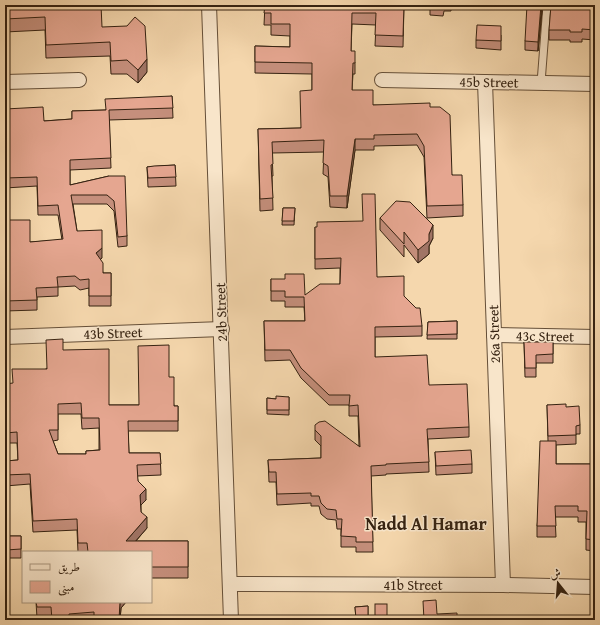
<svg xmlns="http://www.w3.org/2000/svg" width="600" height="625" viewBox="0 0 600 625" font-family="'Gentium Book Plus',Amiri,serif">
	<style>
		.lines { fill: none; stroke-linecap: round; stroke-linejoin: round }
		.service-casing { stroke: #654f38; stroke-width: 9 }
		.minor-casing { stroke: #654f38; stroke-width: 16 }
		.service { stroke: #f8e5ca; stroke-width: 7 }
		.minor { stroke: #f8e5ca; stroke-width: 14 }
		.wall { fill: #c58f7c; stroke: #352211; fill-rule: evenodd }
		.shaded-wall { fill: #a07465; stroke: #352211 }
		.building { fill: #e5a690; stroke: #352211; fill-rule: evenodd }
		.labels { text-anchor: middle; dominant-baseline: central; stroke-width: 3; stroke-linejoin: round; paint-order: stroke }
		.street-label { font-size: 14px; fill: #352211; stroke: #f8e5ca }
		.district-label { font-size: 18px; font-weight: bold; fill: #352211; stroke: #f8e5ca }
	</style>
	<rect width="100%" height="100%" fill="#f5d7ad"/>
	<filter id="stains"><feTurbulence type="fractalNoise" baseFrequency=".005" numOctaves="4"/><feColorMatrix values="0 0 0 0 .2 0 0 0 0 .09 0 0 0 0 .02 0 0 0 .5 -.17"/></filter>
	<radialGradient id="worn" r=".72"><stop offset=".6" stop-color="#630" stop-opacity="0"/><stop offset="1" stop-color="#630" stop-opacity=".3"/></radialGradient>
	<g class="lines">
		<defs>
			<path id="service" d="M541,83L547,5"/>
			<g id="minor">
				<path d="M209,5L231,620"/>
				<path d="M382,80L595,84"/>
				<path d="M5,82L79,80"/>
				<path d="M485,82L503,585"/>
				<path d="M494,335L595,337"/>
				<path d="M5,337L222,329"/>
				<path d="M230,584L503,585L595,587"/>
			</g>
		</defs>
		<use href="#service" class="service-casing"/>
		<use href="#minor" class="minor-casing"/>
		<use href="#service" class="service"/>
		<use href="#minor" class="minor"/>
	</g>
	<g class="wall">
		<path d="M5,5L102,27L147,72L138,83L127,74H111L110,56L46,58L45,30L5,32Z"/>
		<path d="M265,5H404L403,47L375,46L376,25L352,24L351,51L355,63V74H353L352,90L373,105L430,107L452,175L463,205V216L427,218L424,157L417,145L374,146V150H355L347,208L330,207L328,177L323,174L324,152L272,153L273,176H272L273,210L260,211L258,129L301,128L312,90V74L255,73V46L290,47V36L271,35V25H264Z"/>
		<path d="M430,5H451V11H444L443,16L430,15Z"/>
		<path d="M595,5V40L582,39V42H570V40H549V30Z"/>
		<path d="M542,11L538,51L525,50V41Z"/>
		<path d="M501,35V50L476,48V40Z"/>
		<path d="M172,96L173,118L109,120L111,168L70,170V185L109,176L127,236V246L118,247L114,211L107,204H73L77,231L102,258L100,260L103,273H111V306H89V288L80,290L75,286L58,287V296L37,297V310L5,311V220L30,242L62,240L58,215H38L37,186L5,188V109L44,121L72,119V111L105,110Z"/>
		<path d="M175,165L176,186L148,187L147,167Z"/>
		<path d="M283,208H295L294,225H282Z"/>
		<path d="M380,218L433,238L429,246V254L418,263L404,245V257L380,230Z"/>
		<path d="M315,227L377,277L404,296L422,326V336L375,337V357L429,385L469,427V437L428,439L429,472L386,474V475L371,476L373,552H356V547H341V529H337L336,520L327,519L321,514L319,506H311V503L277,505L276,482H269L268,460L321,458V446L315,440V430L359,446L358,416H349V405H329L301,378L290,360L265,361L264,321H305L304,307H285V301H271V279L305,295L340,284V268L315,269Z"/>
		<path d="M457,321V339H427L428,322Z"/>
		<path d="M524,342H553V363H536V377H525Z"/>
		<path d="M595,343V375H592V364Z"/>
		<path d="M63,350L109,405H139L169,377L174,406H178V431H128L129,453H160L161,475L137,476L138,481L146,500L141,505V512L147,528L136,541H188V578H151V552H78L77,530L33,532L30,484L5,486V461L18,460L17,443H5V384H13L46,369ZM58,414H81L82,429L99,428V450L86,451V454H58L53,441L58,440Z"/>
		<path d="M289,397V415L267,414V398L276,399Z"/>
		<path d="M547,405L566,407L580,425V434H576V444L556,445V464H595V551L586,550V522H578V517H555L556,537H537V526L548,441Z"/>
		<path d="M435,452L472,464V473L436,475Z"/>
		<path d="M5,536H21V558H6V572H5Z"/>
		<path d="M36,602H126L121,608L120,620H51V617L37,618Z"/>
		<path d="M368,606V620H356L355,607Z"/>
	</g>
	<g class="shaded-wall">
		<path d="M542,5V11L538,51V42Z"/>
		<path d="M147,59V72L138,83V70Z"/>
		<path d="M355,139V150L347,208V196Z"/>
		<path d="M433,225V238L429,246V254L418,263V250L429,234Z"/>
		<path d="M102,248V258L96,263V253Z"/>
		<path d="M146,489V500L140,506V495Z"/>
		<path d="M147,517V528L126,552V541Z"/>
		<path d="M120,602H126L121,608L120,620H119Z"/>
	</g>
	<g class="building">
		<path d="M5,5H101L102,27L127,26L135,17L145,26L147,59L138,70L127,60L111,61L110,42L46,45L45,17L5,19Z"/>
		<path d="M265,5H404L403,36L375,35L376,13H352L351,51H355V63H353L352,90H373V105L430,103V107H440L450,115L452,175H462L463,205L427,206L424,146L417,134L374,135V139H355L347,196H330L328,166L323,163L324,140L272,142L273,164L271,165L273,198L260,199L258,129L301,128L300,91L312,90V63L255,62V46L290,47V24H271V13H264Z"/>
		<path d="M527,5H541L538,42L525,41Z"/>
		<path d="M551,5H595V30L582,29V32H570V30H549Z"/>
		<path d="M477,25L501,26V41L476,40Z"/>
		<path d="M172,96L173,108L109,110L111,158L70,160V185L109,176H125L127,236L118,237L114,201L107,195H71L77,231L102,230V248L96,253L103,263V273H111V296H89V279L80,280L75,276L57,277L58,287L36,288L37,300L5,301V220H30V242L63,239L58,205L38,206L37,177L5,178V109L43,107L44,121L72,119V111L106,110L105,99Z"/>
		<path d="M175,165L176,177L148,178L147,167L154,166Z"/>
		<path d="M362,194H375L377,277L404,276V296L416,308H420L422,326L375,327V357L427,355L429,385L467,384L469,427L427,429L429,462L386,464V465L371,466L373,542H356V537L341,536L342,519H337L336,510L327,509L321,503L319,496H311V493L277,494L276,472H269L268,460L321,458V436L315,430V425L319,422L325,421L360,447L358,405L349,406L350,395H329L301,368L290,350H265L264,321H305L304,297H285V291H271V279H285V274H304L305,295L320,284H340L341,258L315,259V227H317V222L363,221Z"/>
		<path d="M396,201L410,202L433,225L429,234V241L418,250L404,232V244L380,218Z"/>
		<path d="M283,208H295L294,221H282Z"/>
		<path d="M457,321V334L427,335L428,322Z"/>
		<path d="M63,339V350L109,349V405H139L138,346L169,345V377H174V406H178V421H128L129,453H160L161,464L137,465L138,481L146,489L140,495L141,512L147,517L126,541H188V567H151V552H88L87,543H78L77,519L33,521L30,474L5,475V461L18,460L17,432L5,433V384L13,383L12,369H47L46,340ZM81,403L82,418H99L100,450L86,451V454H58L49,430H58V404Z"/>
		<path d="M524,342H553V354L536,355V368H525Z"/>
		<path d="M593,343H595V364H592Z"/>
		<path d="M276,396L289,397V410H267V398L276,399Z"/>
		<path d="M566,404V407L579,406L580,425L576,426V435L548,436L547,405Z"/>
		<path d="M540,441H556V464H595V540L586,539L587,511H578V506H555L556,526H537Z"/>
		<path d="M471,450L472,464L436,466L435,452Z"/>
		<path d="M5,536H21V549L6,550V563H5Z"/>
		<path d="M436,600L437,614L457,613V620H424L423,601Z"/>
		<path d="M36,602H120L119,620H94V612L69,614V620H52L51,607H37Z"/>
		<path d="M5,604L6,620H5Z"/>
		<rect x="375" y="604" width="12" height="16"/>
		<path d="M368,606V619H356L355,607Z"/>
	</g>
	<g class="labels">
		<g class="street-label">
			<text transform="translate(489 82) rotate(1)">45b Street</text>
			<text transform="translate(221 312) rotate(-92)">24b Street</text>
			<text transform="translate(113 333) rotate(-2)">43b Street</text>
			<text transform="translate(494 334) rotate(-92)">26a Street</text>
			<text transform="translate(545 336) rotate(1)">43c Street</text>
			<text x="413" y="585">41b Street</text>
		</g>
		<g class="district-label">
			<text x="426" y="523">Nadd Al Hamar</text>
		</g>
	</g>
	<rect width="600" height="625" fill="none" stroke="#f5d7ad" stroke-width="20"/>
	<rect x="6" y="6" width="588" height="613" fill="none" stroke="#352211" stroke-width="2"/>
	<rect x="10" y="10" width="580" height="605" fill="none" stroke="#352211"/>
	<rect x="22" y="551" width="130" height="52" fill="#f8e5ca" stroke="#aa9780"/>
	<rect x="30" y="564" width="20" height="6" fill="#f8e5ca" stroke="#aa9780"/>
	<text x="58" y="571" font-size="12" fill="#352211">طريق</text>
	<rect x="30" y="581" width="20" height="12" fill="#e5a690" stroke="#aa9780"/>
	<text x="58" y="591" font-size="12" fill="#352211">مبنى</text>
	<g transform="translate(558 583) rotate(343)" stroke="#f8e5ca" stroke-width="3" paint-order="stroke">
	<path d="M0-3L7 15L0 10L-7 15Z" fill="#352211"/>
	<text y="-6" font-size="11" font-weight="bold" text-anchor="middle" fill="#352211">ش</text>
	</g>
	<rect width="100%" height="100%" filter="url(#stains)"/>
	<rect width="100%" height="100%" fill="url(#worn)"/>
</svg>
